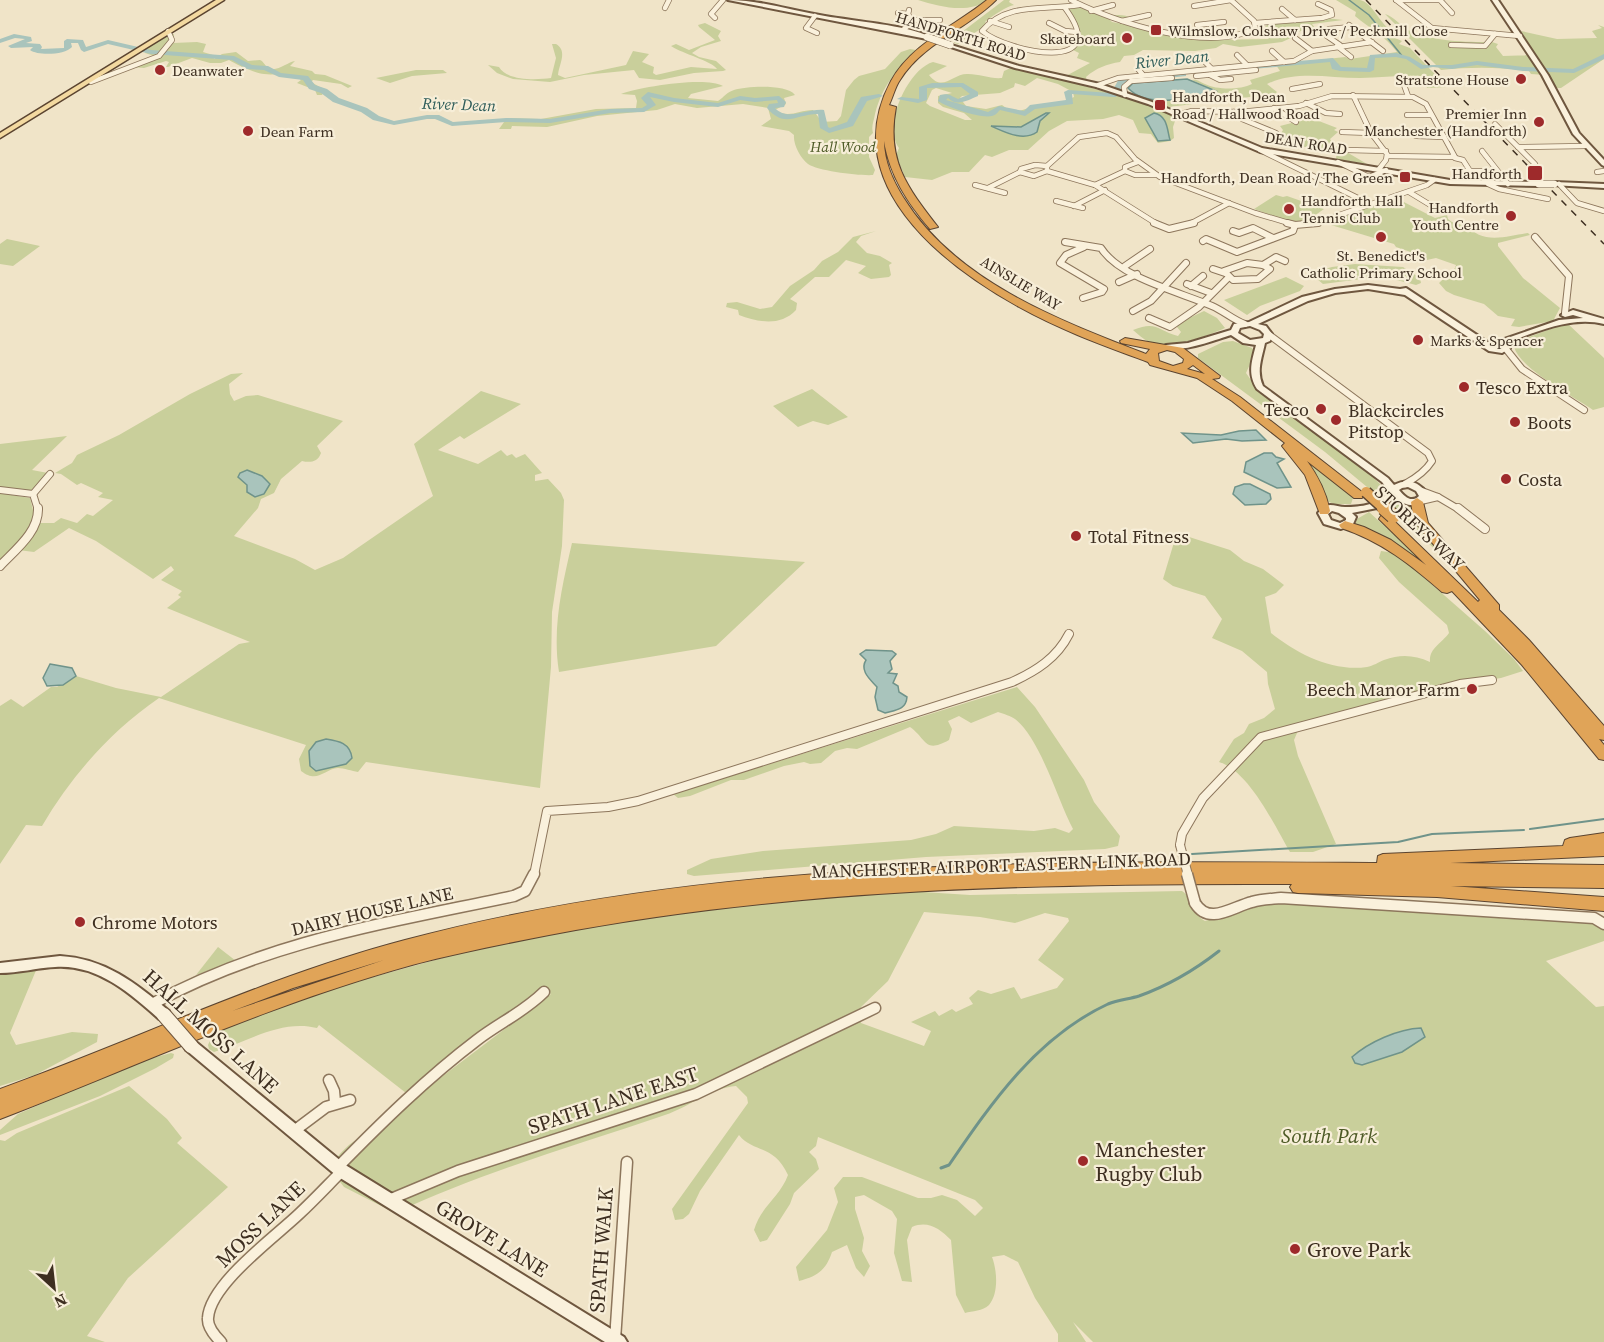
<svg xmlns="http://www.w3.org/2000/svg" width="1604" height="1342" viewBox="0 0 1604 1342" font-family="'Source Serif 4',serif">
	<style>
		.green { fill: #c9cf9b; fill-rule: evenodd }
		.water { fill: #a9c4bc; stroke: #6f938a; stroke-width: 1.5 }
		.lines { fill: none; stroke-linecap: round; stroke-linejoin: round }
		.stream-far2 { stroke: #6f938a; stroke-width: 1.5 }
		.stream-far1 { stroke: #6f938a; stroke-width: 2 }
		.stream { stroke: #6f938a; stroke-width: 3 }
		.river { fill: #a9c4bc; fill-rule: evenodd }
		.street-far3-casing { stroke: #8d765c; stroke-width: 6 }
		.street-far2-casing { stroke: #8d765c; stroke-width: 8 }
		.street-far1-casing { stroke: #8d765c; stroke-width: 10 }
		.street-casing { stroke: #8d765c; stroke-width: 13 }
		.secondary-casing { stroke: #6f573f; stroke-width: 4 }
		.primary-casing { stroke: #5b4430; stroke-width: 3 }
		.highway-casing { stroke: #5b4430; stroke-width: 2 }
		.street-far3 { stroke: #faf1dc; stroke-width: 4.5 }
		.street-far2 { stroke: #faf1dc; stroke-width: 6 }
		.street-far1 { stroke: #faf1dc; stroke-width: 8 }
		.street { stroke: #faf1dc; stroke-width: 10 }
		.secondary { fill: #faf1dc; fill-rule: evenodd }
		.primary { fill: #f3d9a0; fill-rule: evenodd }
		.highway { fill: #e0a458; fill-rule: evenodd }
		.rail { stroke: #3d2e20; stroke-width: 1.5; stroke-dasharray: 7 7; stroke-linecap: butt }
		.street-bridge-far1-casing { stroke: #8d765c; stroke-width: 10; stroke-linecap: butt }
		.street-bridge-casing { stroke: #8d765c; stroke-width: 13; stroke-linecap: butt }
		.secondary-bridge-far1-casing { stroke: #6f573f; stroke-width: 8; stroke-linecap: butt }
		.secondary-bridge-casing { stroke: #6f573f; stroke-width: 16; stroke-linecap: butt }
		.highway-bridge-far1-casing { stroke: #5b4430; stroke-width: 13; stroke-linecap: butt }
		.highway-bridge-casing { stroke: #5b4430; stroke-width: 16; stroke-linecap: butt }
		.street-bridge-far1 { stroke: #faf1dc; stroke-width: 8 }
		.street-bridge { stroke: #faf1dc; stroke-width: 10 }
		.secondary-bridge-far1 { stroke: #faf1dc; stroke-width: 7 }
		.secondary-bridge { stroke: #faf1dc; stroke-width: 14 }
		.highway-bridge-far1 { stroke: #e0a458; stroke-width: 10 }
		.highway-bridge { stroke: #e0a458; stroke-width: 14 }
		.poi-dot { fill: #9e2a2b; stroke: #f7eed8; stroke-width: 2 }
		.labels { text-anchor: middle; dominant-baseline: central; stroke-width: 4.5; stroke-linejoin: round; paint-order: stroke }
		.far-poi-label { font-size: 15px; fill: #3d2e20; stroke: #f7eed8; text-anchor: start }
		.far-street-label { font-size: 15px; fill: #3d2e20; stroke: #f7eed8 }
		.far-park-label { font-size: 15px; font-style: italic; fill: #4d5a26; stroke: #f7eed8 }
		.far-water-label { font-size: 16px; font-style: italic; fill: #2f5d5a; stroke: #f7eed8 }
		.poi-label { font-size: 18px; fill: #3d2e20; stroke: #f7eed8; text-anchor: start }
		.street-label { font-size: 18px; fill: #3d2e20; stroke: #f7eed8 }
		.near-street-label { font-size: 21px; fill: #3d2e20; stroke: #f7eed8 }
		.near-park-label { font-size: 21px; font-style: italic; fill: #4d5a26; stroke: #f7eed8 }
		.near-poi-label { font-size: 21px; fill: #3d2e20; stroke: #f7eed8; text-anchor: start }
	</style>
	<rect width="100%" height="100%" fill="#f0e4c8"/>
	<g class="green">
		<path d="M918,0H988C969,14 940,7 918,0Z"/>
		<path d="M1004,0H1010L1009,2L1014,5C1007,6 992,16 985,22L987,24C978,32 967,36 959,44L954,43L958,35Z"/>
		<path d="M1336,0C1343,0 1353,0 1360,0C1373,3 1379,23 1391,30L1387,32L1397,36L1395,38L1402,41L1399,44L1410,48L1447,87L1427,88L1426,82L1421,76C1400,75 1381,78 1360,78C1329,78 1296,70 1267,84L1277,92L1275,94L1169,107L1181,113L1177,115L1173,127L1174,138L1170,141L1158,143L1151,134L1139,133L1133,120L1119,115L1103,119L1067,121L1049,131L1028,150H1009L992,157L985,155L969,172H952L932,180L905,177L896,155L899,148C882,126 908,69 933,62L947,66L929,75C943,93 953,73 968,74C980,74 990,79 1002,78L1004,71L1015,66L1151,105L1158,101L1216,91L1192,80C1198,79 1199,82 1205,84C1217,90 1240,90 1252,84L1250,80L1280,71L1276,65L1281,64L1345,57L1350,59L1397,52C1383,34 1370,29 1355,16L1356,12ZM1037,78L1058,84L1073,92L1074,97L1056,105L1032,107L1013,113L1002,105L986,109L966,106L960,98L962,96L1000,93L1014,87L1015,83L1025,86ZM936,88L952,93L938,96V103L943,107L964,113L972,120H965L930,106L926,103L932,90Z"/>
		<path d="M1079,5L1097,12L1104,10L1103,12C1110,17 1120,13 1129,17L1123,19L1107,17L1112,22L1213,40L1268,39L1273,35L1265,27L1269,23L1326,18L1343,20L1312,24L1315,28L1292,33L1291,38L1282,42L1240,47L1223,44L1216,48L1195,51L1143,50L1134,55L1124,56L1120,62C1107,64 1096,68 1086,77L1087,81L1064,77L1090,63L1077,58L1079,53L1071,49L1075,44L1077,27L1065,8Z"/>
		<path d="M1385,14C1394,17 1400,25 1408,30C1434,42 1464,42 1492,42L1498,44L1496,47L1503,56L1530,55L1538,60L1521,31L1557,39L1597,38L1592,31L1602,28L1598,25L1604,27V59L1561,88H1553L1545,75L1531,74L1529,71C1499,67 1470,67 1441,70Z"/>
		<path d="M705,23L721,31L718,36L721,41L701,47L692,53L699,57L716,61L726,70L723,71L694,73L660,80L639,78L634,70L584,75L550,82L513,79L497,73L488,65L499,67C507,81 536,80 551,78L556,58L552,44H556C568,51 559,64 558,75L565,78L626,65L633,51L649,54L642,62L654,67L653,73L656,75L691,67L717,69C712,61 683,54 671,46L676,44L689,50L715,40L699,27L698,25Z"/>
		<path d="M174,34L173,43L197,42L206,44L203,52L213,55L214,59L222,54L236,52L248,61L260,60C263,61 264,64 266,66C274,75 287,62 295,61L290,66L312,71L315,74L325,75L352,86L348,88L341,84L313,80L311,82L325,90L322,95H317L315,90L297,83L301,80C289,70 277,76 264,74C255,73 237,65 229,60L221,63H210L192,58L168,67H166L169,62L166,61L144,68L132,67L157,57L145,53C150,42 163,36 174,34Z"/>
		<path d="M910,49L916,50C896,72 883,84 875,114C874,121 871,126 873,133L869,137V157L875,170L873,175C860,176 818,171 808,164C800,158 793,144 794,135L789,131L761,126L771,119L768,108L743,104L697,108L675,104L657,110L597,116L547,127L512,126L511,129H499L507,118L541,119L596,109L636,108L637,101L635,95L621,94C639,87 706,76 723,86L691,94L688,98L718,101C724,97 727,92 734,90C747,86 787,84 795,95L784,98L786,104L775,110C789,119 798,110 813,110L822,122L837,121L841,116L846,90L854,80L859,76L885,69L901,52Z"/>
		<path d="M416,70H443L447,73L412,76L390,83L376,78Z"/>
		<path d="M1311,118L1337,128L1334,130L1338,132L1330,139L1333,144L1367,164L1336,159L1337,151L1275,143L1283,130L1280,126Z"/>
		<path d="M1276,195L1283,197L1287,196L1324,209L1304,223L1282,219L1254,209Z"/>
		<path d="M1394,197L1435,218L1447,215L1448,219C1455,225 1459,225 1467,223C1479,246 1508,236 1528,233L1530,235L1498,243V246L1523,278L1560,308L1553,321L1519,327L1511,326L1515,319L1498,316L1484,304L1454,295L1446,291L1439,283L1455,268L1456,265L1436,258L1413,263L1419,255L1396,247L1394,244L1331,225L1332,221L1360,211L1356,209Z"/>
		<path d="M876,231L861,236L856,242L867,253L880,256L892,263L889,265L891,275L889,277L871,279L858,273L866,266L846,260L829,277H815L790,299L797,303L796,310C780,327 758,322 739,315L738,310L726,307L727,303L737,302L760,309L772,307L790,286L814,270L822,261L838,252L853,237Z"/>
		<path d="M7,239L40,246L13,266L0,264V244Z"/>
		<path d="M1355,264L1403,267L1420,278L1421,283L1416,285L1389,278L1377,277L1323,284L1310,273L1332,267Z"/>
		<path d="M1286,277L1304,286L1300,291L1260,306L1247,315L1224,300Z"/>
		<path d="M1204,311L1217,318L1225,328C1208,336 1166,351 1149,342C1143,339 1138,334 1133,330C1157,320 1158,331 1178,336L1181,332L1177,327V324Z"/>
		<path d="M1567,323L1604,358V407L1593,410C1573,396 1521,370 1514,347L1518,341Z"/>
		<path d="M1233,341L1252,348L1255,353L1246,373L1258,390L1373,477L1385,489L1386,494L1379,497L1325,452L1198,358V354L1223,342Z"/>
		<path d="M243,373L229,384L230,394L234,401L246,396L258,395L343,421L317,446L321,453C318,462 310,463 302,461L281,479L274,493L261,499L258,508L234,536L295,559L315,570L343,558L433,496L414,444L481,391L521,404L464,439L460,436L438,450L478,464L501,450L507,456L512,454L516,458L525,454L542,473L535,475V481L548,479L561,493L564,500L562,546L552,612L551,667L540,788L366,762L358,772C352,771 344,768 338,768C324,769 318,784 301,771L299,759L306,745L159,698C111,731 72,775 42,826L26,825L0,864V706L11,699L23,707L51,687H57L76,676L116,688L161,697L239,644L250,642L167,608L181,597L178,595L182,591L161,580L174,570L171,566L153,579L96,541L69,528L34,552L18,550L40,523H54L61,518L77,523L87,514L93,516L113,500L98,497L103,493L81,483L77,485L61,474L55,473L72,463L77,455L119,435L190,394L231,374Z"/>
		<path d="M812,389L848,417L828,425L813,421L798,427L773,406Z"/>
		<path d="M67,436L32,470L48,473L35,491L0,487V444Z"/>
		<path d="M1302,453L1353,498L1351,504H1334L1327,501L1319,480Z"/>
		<path d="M0,493L30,498L35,518L29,530L0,562Z"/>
		<path d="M1396,504L1413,507L1444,554L1443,557L1388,505Z"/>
		<path d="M1369,512L1430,567L1424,566L1382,535L1355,525L1357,519Z"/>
		<path d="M1186,536L1230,550L1244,561L1263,569L1284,585L1276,593L1265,597L1271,633C1297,654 1333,672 1367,667C1373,666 1379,662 1384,660C1401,654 1414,655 1430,662C1429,648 1441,644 1449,633L1447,625L1399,582L1379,558L1381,551L1395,553L1412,567L1485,631L1514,659L1523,671L1501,678L1460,684L1300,726L1294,740L1298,756L1336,844L1313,852H1290C1275,826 1249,771 1219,762L1234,739L1244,733L1249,724L1264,718L1275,709L1268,684L1267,672L1242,651L1212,638L1222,619L1205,596L1173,586L1163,579L1175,539Z"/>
		<path d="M572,543L805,562L716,646L559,672C552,628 562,586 572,543Z"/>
		<path d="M1017,687L1035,707L1084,780L1094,802L1120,836L1118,846L1105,849L926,857L694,876L687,874V870L711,859L763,851L911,840L936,834L954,826L1034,831L1055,828L1069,833L1073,829C1058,801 1040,738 1015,719C1011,716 1004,714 998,712L971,723L959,716L948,721L952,729L949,740C924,754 927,739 910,727L857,749L847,748L835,751L821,763L810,764L804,762L784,766L744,780H731L690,796L678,798L673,794Z"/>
		<path d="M922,888L923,892L970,895L1182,891C1194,899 1191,913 1205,921L1250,906L1276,902L1590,922C1595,926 1600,925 1604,929V941L1546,961L1596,1007L1604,1006V1342H1093L1073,1322L1086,1342H1058V1334L1035,1298L1018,1262L1004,1255L992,1257C997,1270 999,1293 989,1305C983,1311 972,1311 965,1313L956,1295L951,1240C940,1229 928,1220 912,1227L907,1240L912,1282L902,1281L894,1253L897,1219L892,1211L864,1195L855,1197V1209L864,1238L862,1251L870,1266L864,1277L856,1268L847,1245L832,1252C826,1270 818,1276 799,1281L796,1267L827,1230L838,1202L834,1188L843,1177H862L918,1198H931L942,1195L957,1200L975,1216L983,1208L975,1200L818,1137L816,1146L809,1152L816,1159L819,1169L794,1193L790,1204L767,1240L760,1242L754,1230C761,1206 780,1197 788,1175C774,1144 753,1153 739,1135L700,1191L689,1214L683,1219L675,1220L672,1209L748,1103L747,1097L736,1086C711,1088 689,1107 665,1115C574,1146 482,1172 395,1213L344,1187L329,1168C339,1154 349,1142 365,1135L551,994L544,992L481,1031L406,1093L319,1025L317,1028C281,1019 247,1042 214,1052L209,1049L208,1045L215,1029L344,985L479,948L683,910ZM924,912L980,917L1015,923L1045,913L1068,918L1069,921L1038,960L1064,979L1057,988L1021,999L1014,987L991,994L978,990L969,998L973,1004L956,1012L952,1009L939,1016L935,1011L911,1022L931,1031L924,1046L861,1023V1007L888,981Z"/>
		<path d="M218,947L236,961L196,975Z"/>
		<path d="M37,968L10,1033L16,1045L72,1032L98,1034L97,1042L35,1075L0,1086V974Z"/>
		<path d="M171,1053L174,1054L173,1058L156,1068L100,1096L0,1135V1130L18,1114L137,1062Z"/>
		<path d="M129,1086L167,1119L182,1138L177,1143L228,1187L128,1278L87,1336L105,1342H0V1140L5,1141L17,1133Z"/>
	</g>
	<g class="water">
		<path d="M1187,79L1216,91C1192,97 1148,110 1128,88L1133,83Z"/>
		<path d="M1046,113H1049L1040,121L1037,132C1023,142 1005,132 991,126L1021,127Z"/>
		<path d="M1154,113C1168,116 1167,130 1170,140L1158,141L1145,118Z"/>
		<path d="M1256,430L1266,440L1242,441L1226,439L1193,443L1182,433L1221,435L1239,431Z"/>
		<path d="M1264,453H1272L1276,457L1284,459L1277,463L1291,487L1277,488L1244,472L1246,462Z"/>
		<path d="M247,470L262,476L270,484L264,494L255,497L247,492V485L238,477L240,473Z"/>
		<path d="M1244,484H1250L1270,494L1271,499L1266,504L1245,505L1233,494L1235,487Z"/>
		<path d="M866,650L892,651L896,654L890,661L892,669L888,673L897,674L893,683L898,686L899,692L907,697C906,710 896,710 885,713L878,710L875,697L877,687C871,680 859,671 866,660L860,654Z"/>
		<path d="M50,664L72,668L76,676L63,685L47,686L43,678Z"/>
		<path d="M326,739C339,741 350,743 352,758L346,764L316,771L310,766L309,751L316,742Z"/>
		<path d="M1421,1028L1425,1037L1402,1052L1362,1065L1355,1063L1352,1057C1369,1042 1398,1029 1421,1028Z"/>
	</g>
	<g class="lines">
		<path class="stream-far2" d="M1349,0L1369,15L1403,57"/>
		<g class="stream-far1">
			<path d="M1530,829L1604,819"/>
			<path d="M1192,854L1398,842L1432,834L1524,830"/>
		</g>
		<path class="stream" d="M941,1168L949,1165C992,1102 1037,1037 1108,1004C1118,1000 1129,999 1139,996C1167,986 1196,969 1219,951"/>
		<g class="river">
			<path d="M14,34L31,37L32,41L26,43L40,44L42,47L41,49L64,48V41L67,39L83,40L86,47L108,40L151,50L234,56L252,65L268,66L281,73L308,76L315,85L327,89L339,98L367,108L379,116L394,121L427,115H439L453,122L506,118L550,119L610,109L642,108L647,105L641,98L648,92L674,98L718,103L740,96L755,98L779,96L786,102L784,107L775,108C788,122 807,108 824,110L828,127L830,128L847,122L861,97L879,94L883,96L867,101L853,126L829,133L820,128L818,114C796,114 785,129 767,108L769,104L778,103L777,100L755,102L740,100L718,107L674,102L650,97L656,105L644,112L610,113L550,123L506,122L452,126L435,119H427L394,125L373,120L361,112L333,102L321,93L309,89L303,80L279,77L264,70L247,69L232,60L151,54L108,44L84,52L81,50L78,43H71L72,47C65,55 38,56 30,50L33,47L11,48L8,46L25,39L15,38L0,43V39Z"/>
			<path d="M1396,53L1410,57L1423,65H1452L1477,61L1523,67L1573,69L1604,54V59L1574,73L1523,71L1477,65L1452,69L1433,67L1421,69L1406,59L1396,57L1375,58L1374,70L1370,72L1340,71L1332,69L1330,62L1230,71L1226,69L1230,67L1333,58L1341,67L1367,68L1370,55Z"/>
			<path d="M1183,72H1186V76L1124,83L1116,97H1113L1072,94L1073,104L1035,109L1025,116L1000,110C997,113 996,115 992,116C981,119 947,107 938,101L940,95C949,93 951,96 958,99L970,94L961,87L927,88V100L918,103L897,99L901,97L919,99V87L932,83H963L978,92V96C968,100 957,107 948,98L946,100L988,112L999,106L1024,111L1030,105L1066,100L1064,92L1068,90L1111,93L1119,79Z"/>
		</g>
		<defs>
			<g id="street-far3">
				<path d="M1071,0C1114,22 1211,54 1255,28L1254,21L1231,0"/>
				<path d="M1396,0L1432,28L1520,36"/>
				<path d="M1396,0H1439"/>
				<path d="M1440,0L1452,13"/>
				<path d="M1194,6L1231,0"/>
				<path d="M665,8L669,0"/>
				<path d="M1065,8C1114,74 1009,53 982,31C1006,2 1045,10 1079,5"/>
				<path d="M1282,9L1295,20"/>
				<path d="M1091,11L1113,5"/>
				<path d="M898,13L908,14"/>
				<path d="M815,16L806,28L817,33"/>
				<path d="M715,18L711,14L723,0"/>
				<path d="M912,20H940"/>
				<path d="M990,21L1009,27"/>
				<path d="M1122,21L1149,15"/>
				<path d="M1049,23L1065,31L1077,32"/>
				<path d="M1255,23L1322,18L1332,15L1331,10L1318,4"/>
				<path d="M1197,25L1224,22"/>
				<path d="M1349,25L1383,51"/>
				<path d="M1329,29L1351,27"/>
				<path d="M903,30L912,22L908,14L909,10"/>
				<path d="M1321,32L1340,45"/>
				<path d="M1295,38L1312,51"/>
				<path d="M1451,45L1485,46L1495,34"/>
				<path d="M1337,46L1351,57"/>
				<path d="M1272,51L1284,62"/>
				<path d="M1237,55L1247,65"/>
				<path d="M1202,59L1212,69"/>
				<path d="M1143,75L1138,69L1139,66L1165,61"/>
				<path d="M1210,75L1220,80L1231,79"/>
				<path d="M1196,76L1256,70"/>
				<path d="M91,82L159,56L172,40L168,31"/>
				<path d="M1098,85L1118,78L1294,61L1312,51L1372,42"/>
				<path d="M1404,85L1408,96"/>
				<path d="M1292,89L1320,84"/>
				<path d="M1125,95L1124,87L1131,81L1172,78"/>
				<path d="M1353,95L1371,133L1387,154L1386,160L1379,169"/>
				<path d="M1306,103L1326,113L1340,114"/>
				<path d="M1274,108L1296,122"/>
				<path d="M1234,112L1242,119L1276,133"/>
				<path d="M1177,115L1192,111L1240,112L1299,106L1332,96L1413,97L1426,104L1455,157L1387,156"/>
				<path d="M1407,115H1431"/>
				<path d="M1495,124L1535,164"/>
				<path d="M1342,132L1371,133"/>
				<path d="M1416,136L1444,137"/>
				<path d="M1518,147L1585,146"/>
				<path d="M1260,150L1364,201"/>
				<path d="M1347,150L1386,151"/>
				<path d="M1482,151L1508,184"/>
				<path d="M1455,158L1463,160L1470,171"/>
				<path d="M1138,162L1125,167V171L1135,175H1156"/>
				<path d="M1338,162L1369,177L1386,170"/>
				<path d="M1035,165L1047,166V171L1034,176L1020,172L1021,169Z"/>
				<path d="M1047,166L1079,137L1107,133L1116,137L1135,159L1160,177L1255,213L1292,224"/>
				<path d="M1047,171L1095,185L1157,224"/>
				<path d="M1464,171H1486"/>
				<path d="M1597,172L1604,171"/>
				<path d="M1488,184L1499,189L1548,199"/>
				<path d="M1559,184L1577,203L1604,211"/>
				<path d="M975,185L1005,193"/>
				<path d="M1095,185L1125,171"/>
				<path d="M988,188L1020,172"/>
				<path d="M1409,192L1432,206"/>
				<path d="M1056,201L1083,208"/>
				<path d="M1074,206L1105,190"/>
				<path d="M1190,224L1229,203"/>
				<path d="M1313,224L1427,185L1434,180"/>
			</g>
			<g id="street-far2">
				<path d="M1154,223L1169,229L1194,223"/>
				<path d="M1287,223L1295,225L1318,223"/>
				<path d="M1233,231L1239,233L1253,228L1273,238"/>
				<path d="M1535,237L1569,276L1565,313"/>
				<path d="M1203,241L1206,239L1237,252L1293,231L1295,225"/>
				<path d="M1065,242L1101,248C1120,278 1180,292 1212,306C1224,311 1233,320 1245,324"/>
				<path d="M1247,263L1263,265L1270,269L1258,279L1233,280L1224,271Z"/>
				<path d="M1263,265L1276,257L1285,261"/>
				<path d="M1125,266L1150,249"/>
				<path d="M1213,269L1225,273"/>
				<path d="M1119,282L1137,274"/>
				<path d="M1187,284L1211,293"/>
				<path d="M1191,286L1203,276"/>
				<path d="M1083,298L1102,292L1104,289L1060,263L1066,255L1084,247"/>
				<path d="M1133,311L1151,301L1186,263"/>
				<path d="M1149,318L1170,327L1199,307L1228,278"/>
				<path d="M1268,334L1428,453L1432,461C1425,472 1416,478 1405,484"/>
				<path d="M1506,349L1522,369L1584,410"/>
				<path d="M0,490L33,494L38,510"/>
				<path d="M33,494L50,474"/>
				<path d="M1438,497L1460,510"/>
				<path d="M1421,501L1438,497L1422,491"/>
			</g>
			<g id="street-far1">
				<path d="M1458,508L1485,529"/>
				<path d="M0,566C15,550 39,532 38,508"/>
				<path d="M1180,845L1182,834L1203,798L1261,737L1460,684L1492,680"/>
				<path d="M534,875L547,811L608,807L638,801L1012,682C1036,671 1057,658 1069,634"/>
			</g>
			<g id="street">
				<path d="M1195,903C1209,926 1232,907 1252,902C1261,899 1271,899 1281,898L1594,918L1604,924"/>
				<path d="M152,1004C268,941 387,923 514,896L525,891L534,874"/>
				<path d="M329,1080L334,1091L335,1102"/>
				<path d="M294,1131L326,1107L350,1100"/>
				<path d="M338,1167C382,1122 427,1078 477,1040C499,1023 524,1012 544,992"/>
				<path d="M391,1199L458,1171L696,1094L875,1008"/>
				<path d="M615,1340L627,1162"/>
				<path d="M221,1342C215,1336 207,1327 208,1318C210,1284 275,1237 299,1214C314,1200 328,1185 342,1171"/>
			</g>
			<g id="secondary">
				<path d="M728,0C761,0 792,11 825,16C852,21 908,25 930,37L927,39Z"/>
				<path d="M1492,0H1498L1548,75L1579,133L1604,160V166L1602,165L1573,134L1542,75Z"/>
				<path d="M948,44L1019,66L1100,84L1152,102L1262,148L1450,180L1539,182L1543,184L1539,186L1450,184L1260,152L1148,104L1096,87L1015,68L948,46Z"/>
				<path d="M1554,182L1604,184V188L1552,185L1550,184Z"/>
				<path d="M1368,285L1400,289L1406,288L1495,347L1500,348L1506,346L1510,348L1502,353L1489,351L1405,295L1368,289L1335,293L1308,301L1258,324L1266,326L1272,334L1270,341L1265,343C1262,358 1256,371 1263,386L1388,478L1394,485C1409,477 1422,483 1429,497C1418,509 1406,507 1395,497L1382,507L1352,513L1356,517L1353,524L1341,529L1324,524L1318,513C1321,510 1325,505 1330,505C1335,505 1340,507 1345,507C1361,507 1379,505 1389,491L1382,482L1257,389C1247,373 1252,361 1256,345L1243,343L1231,335C1215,340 1176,355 1162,347L1166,345L1188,343L1231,330L1234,324L1249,322L1302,297L1335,289ZM1250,326L1260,330L1264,334L1263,338L1250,340L1238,333L1240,328ZM1408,487L1416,491L1419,496C1411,503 1405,497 1399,490L1402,488ZM1332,511L1339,513L1346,518V520L1340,523L1331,520L1328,514Z"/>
				<path d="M1573,310L1604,319V324C1570,315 1532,334 1500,345H1494L1493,343L1559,320L1583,318L1573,315L1565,317L1561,315Z"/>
				<path d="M60,956C104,958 136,983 169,1011L170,1015L169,1019L164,1021L159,1019C130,993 97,964 55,967C36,968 19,973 0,973V963Z"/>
				<path d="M191,1040L196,1042L347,1166L624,1337L627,1342H605L337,1176L186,1050L184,1046L186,1042Z"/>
			</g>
			<path id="primary" d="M216,0H224L0,138V133Z"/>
			<g id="highway">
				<path d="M987,0H996C967,29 923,43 900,80C895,87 893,97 889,105L896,107C886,160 907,187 938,227L930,229C907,202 890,176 884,141C884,161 893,181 903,197C955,281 1058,320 1146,354L1150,349L1121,343L1120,341L1125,338L1183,348L1220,376L1219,378L1212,379L1240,397L1362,492L1364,495L1362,498H1354L1307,461C1318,476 1326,492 1330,511L1328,514H1320L1305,475L1282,446L1285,443L1232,401L1197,378L1150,365L1148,362C1105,346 1060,330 1019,307C940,263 837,182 891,81C911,44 956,25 987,0ZM1167,350L1175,352L1184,359L1183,363L1173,366L1159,361L1158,353ZM1193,365L1205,374L1187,369Z"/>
				<path d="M1417,498L1423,502L1428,523L1499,605V610L1529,640L1604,726V740L1599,739L1604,745V760L1599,759L1522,665L1452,591L1447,593L1442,592C1411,565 1381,541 1341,528L1339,525L1345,521L1364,527L1391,540L1426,565L1379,519L1381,516H1389L1478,602L1480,600L1419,527L1413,515L1411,502Z"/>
				<path d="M1604,833V856L1450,863L1604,865V888L1451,886L1604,897V911L1437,897L1298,893L1293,892L1290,887L1292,884C1043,883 793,888 549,935C503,944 457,953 412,965C270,1004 137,1066 0,1119V1089C136,1040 265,977 405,940C720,856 1053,861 1377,863L1378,856L1383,854L1563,846L1565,840L1570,838ZM384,960L232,1011L293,988Z"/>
			</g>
		</defs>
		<use href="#street-far3" class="street-far3-casing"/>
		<use href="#street-far2" class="street-far2-casing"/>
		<use href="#street-far1" class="street-far1-casing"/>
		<use href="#street" class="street-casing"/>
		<use href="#secondary" class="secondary-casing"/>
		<use href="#primary" class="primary-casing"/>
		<use href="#highway" class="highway-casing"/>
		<use href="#street-far3" class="street-far3"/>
		<use href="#street-far2" class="street-far2"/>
		<use href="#street-far1" class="street-far1"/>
		<use href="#street" class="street"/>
		<use href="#secondary" class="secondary"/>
		<use href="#primary" class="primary"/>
		<use href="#highway" class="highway"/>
		<path class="rail" d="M1366,0L1604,244"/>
		<defs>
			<path id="street-bridge-far1" d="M1180,845L1188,875"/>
			<path id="street-bridge" d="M1187,874L1195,903"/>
			<g id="secondary-bridge-far1">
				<path d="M927,37L950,45"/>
				<path d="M1539,184H1554"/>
			</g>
			<path id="secondary-bridge" d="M164,1015L191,1046"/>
			<path id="highway-bridge-far1" d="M1366,492L1386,510"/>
			<path id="highway-bridge" d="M1384,508L1393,516"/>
		</defs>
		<use href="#street-bridge-far1" class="street-bridge-far1-casing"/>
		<use href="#street-bridge" class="street-bridge-casing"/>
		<use href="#secondary-bridge-far1" class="secondary-bridge-far1-casing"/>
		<use href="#secondary-bridge" class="secondary-bridge-casing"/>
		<use href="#highway-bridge-far1" class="highway-bridge-far1-casing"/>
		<use href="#highway-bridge" class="highway-bridge-casing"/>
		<use href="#street-bridge-far1" class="street-bridge-far1"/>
		<use href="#street-bridge" class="street-bridge"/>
		<use href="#secondary-bridge-far1" class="secondary-bridge-far1"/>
		<use href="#secondary-bridge" class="secondary-bridge"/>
		<use href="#highway-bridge-far1" class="highway-bridge-far1"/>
		<use href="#highway-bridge" class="highway-bridge"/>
	</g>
	<g class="poi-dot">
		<rect x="1150" y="24" width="12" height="12" rx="3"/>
		<circle cx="1127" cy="38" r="6"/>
		<circle cx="160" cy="70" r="6"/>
		<circle cx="1521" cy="79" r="6"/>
		<rect x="1154" y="99" width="12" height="12" rx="3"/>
		<circle cx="1539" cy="122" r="6"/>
		<circle cx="248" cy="131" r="6"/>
		<rect x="1527" y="165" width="16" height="16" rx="3"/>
		<rect x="1399" y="171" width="12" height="12" rx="3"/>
		<circle cx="1289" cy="209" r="6"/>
		<circle cx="1511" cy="216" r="6"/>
		<circle cx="1381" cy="237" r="6"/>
		<circle cx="1418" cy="340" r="6"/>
		<circle cx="1464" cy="387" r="6"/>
		<circle cx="1321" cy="409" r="6"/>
		<circle cx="1336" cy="420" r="6"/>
		<circle cx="1515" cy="422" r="6"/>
		<circle cx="1506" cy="479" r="6"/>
		<circle cx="1076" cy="536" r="6"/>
		<circle cx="1472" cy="689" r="6"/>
		<circle cx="80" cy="922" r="6"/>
		<circle cx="1083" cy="1161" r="6"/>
		<circle cx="1295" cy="1249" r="6"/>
	</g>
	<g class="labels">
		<g class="far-poi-label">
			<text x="1168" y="30">Wilmslow, Colshaw Drive / Peckmill Close</text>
			<text x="1115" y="38" text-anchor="end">Skateboard</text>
			<text x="172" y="70">Deanwater</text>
			<text x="1509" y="79" text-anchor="end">Stratstone House</text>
			<text x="1172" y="96">Handforth, Dean<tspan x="1172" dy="17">Road / Hallwood Road</tspan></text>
			<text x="1527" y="113" text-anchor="end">Premier Inn<tspan x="1527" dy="17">Manchester (Handforth)</tspan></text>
			<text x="260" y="131">Dean Farm</text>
			<text x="1522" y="173" text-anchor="end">Handforth</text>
			<text x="1393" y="177" text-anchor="end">Handforth, Dean Road / The Green</text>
			<text x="1301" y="200">Handforth Hall<tspan x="1301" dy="17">Tennis Club</tspan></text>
			<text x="1499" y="207" text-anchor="end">Handforth<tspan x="1499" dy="17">Youth Centre</tspan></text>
			<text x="1381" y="255" text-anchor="middle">St. Benedict's<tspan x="1381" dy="17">Catholic Primary School</tspan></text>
			<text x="1430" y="340">Marks &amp; Spencer</text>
		</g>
		<g class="far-street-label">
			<text transform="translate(961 36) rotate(17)">HANDFORTH ROAD</text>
			<text transform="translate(1306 143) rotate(9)">DEAN ROAD</text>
			<text transform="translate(1021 283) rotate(31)">AINSLIE WAY</text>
		</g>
		<g class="far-park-label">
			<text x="843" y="146">Hall Wood</text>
		</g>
		<g class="far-water-label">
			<text transform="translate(1172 59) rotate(-6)">River Dean</text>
			<text transform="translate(459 104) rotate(2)">River Dean</text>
		</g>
		<g class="poi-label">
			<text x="1476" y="387">Tesco Extra</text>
			<text x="1309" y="409" text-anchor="end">Tesco</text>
			<text x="1348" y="410">Blackcircles<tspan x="1348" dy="21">Pitstop</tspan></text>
			<text x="1527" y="422">Boots</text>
			<text x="1518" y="479">Costa</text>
			<text x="1088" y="536">Total Fitness</text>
			<text x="1460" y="689" text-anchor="end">Beech Manor Farm</text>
			<text x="92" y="922">Chrome Motors</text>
		</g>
		<g class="street-label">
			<text transform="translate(1420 528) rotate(43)">STOREYS WAY</text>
			<text transform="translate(1001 865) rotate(-2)">MANCHESTER AIRPORT EASTERN LINK ROAD</text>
			<text transform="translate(372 911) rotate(-13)">DAIRY HOUSE LANE</text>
		</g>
		<g class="near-street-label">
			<text transform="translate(211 1031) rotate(42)">HALL MOSS LANE</text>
			<text transform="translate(613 1100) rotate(-18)">SPATH LANE EAST</text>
			<text transform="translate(260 1224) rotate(-44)">MOSS LANE</text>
			<text transform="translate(492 1238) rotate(32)">GROVE LANE</text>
			<text transform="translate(601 1250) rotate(-86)">SPATH WALK</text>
		</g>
		<g class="near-park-label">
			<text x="1329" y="1135">South Park</text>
		</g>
		<g class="near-poi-label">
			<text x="1095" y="1149">Manchester<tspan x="1095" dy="24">Rugby Club</tspan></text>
			<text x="1307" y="1249">Grove Park</text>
		</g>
	</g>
	<g transform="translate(54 1288) rotate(153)" stroke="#f7eed8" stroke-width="4.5" paint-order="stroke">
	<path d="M0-4.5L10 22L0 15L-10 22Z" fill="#3d2e20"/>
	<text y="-9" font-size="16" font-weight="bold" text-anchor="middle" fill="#3d2e20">N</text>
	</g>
</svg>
